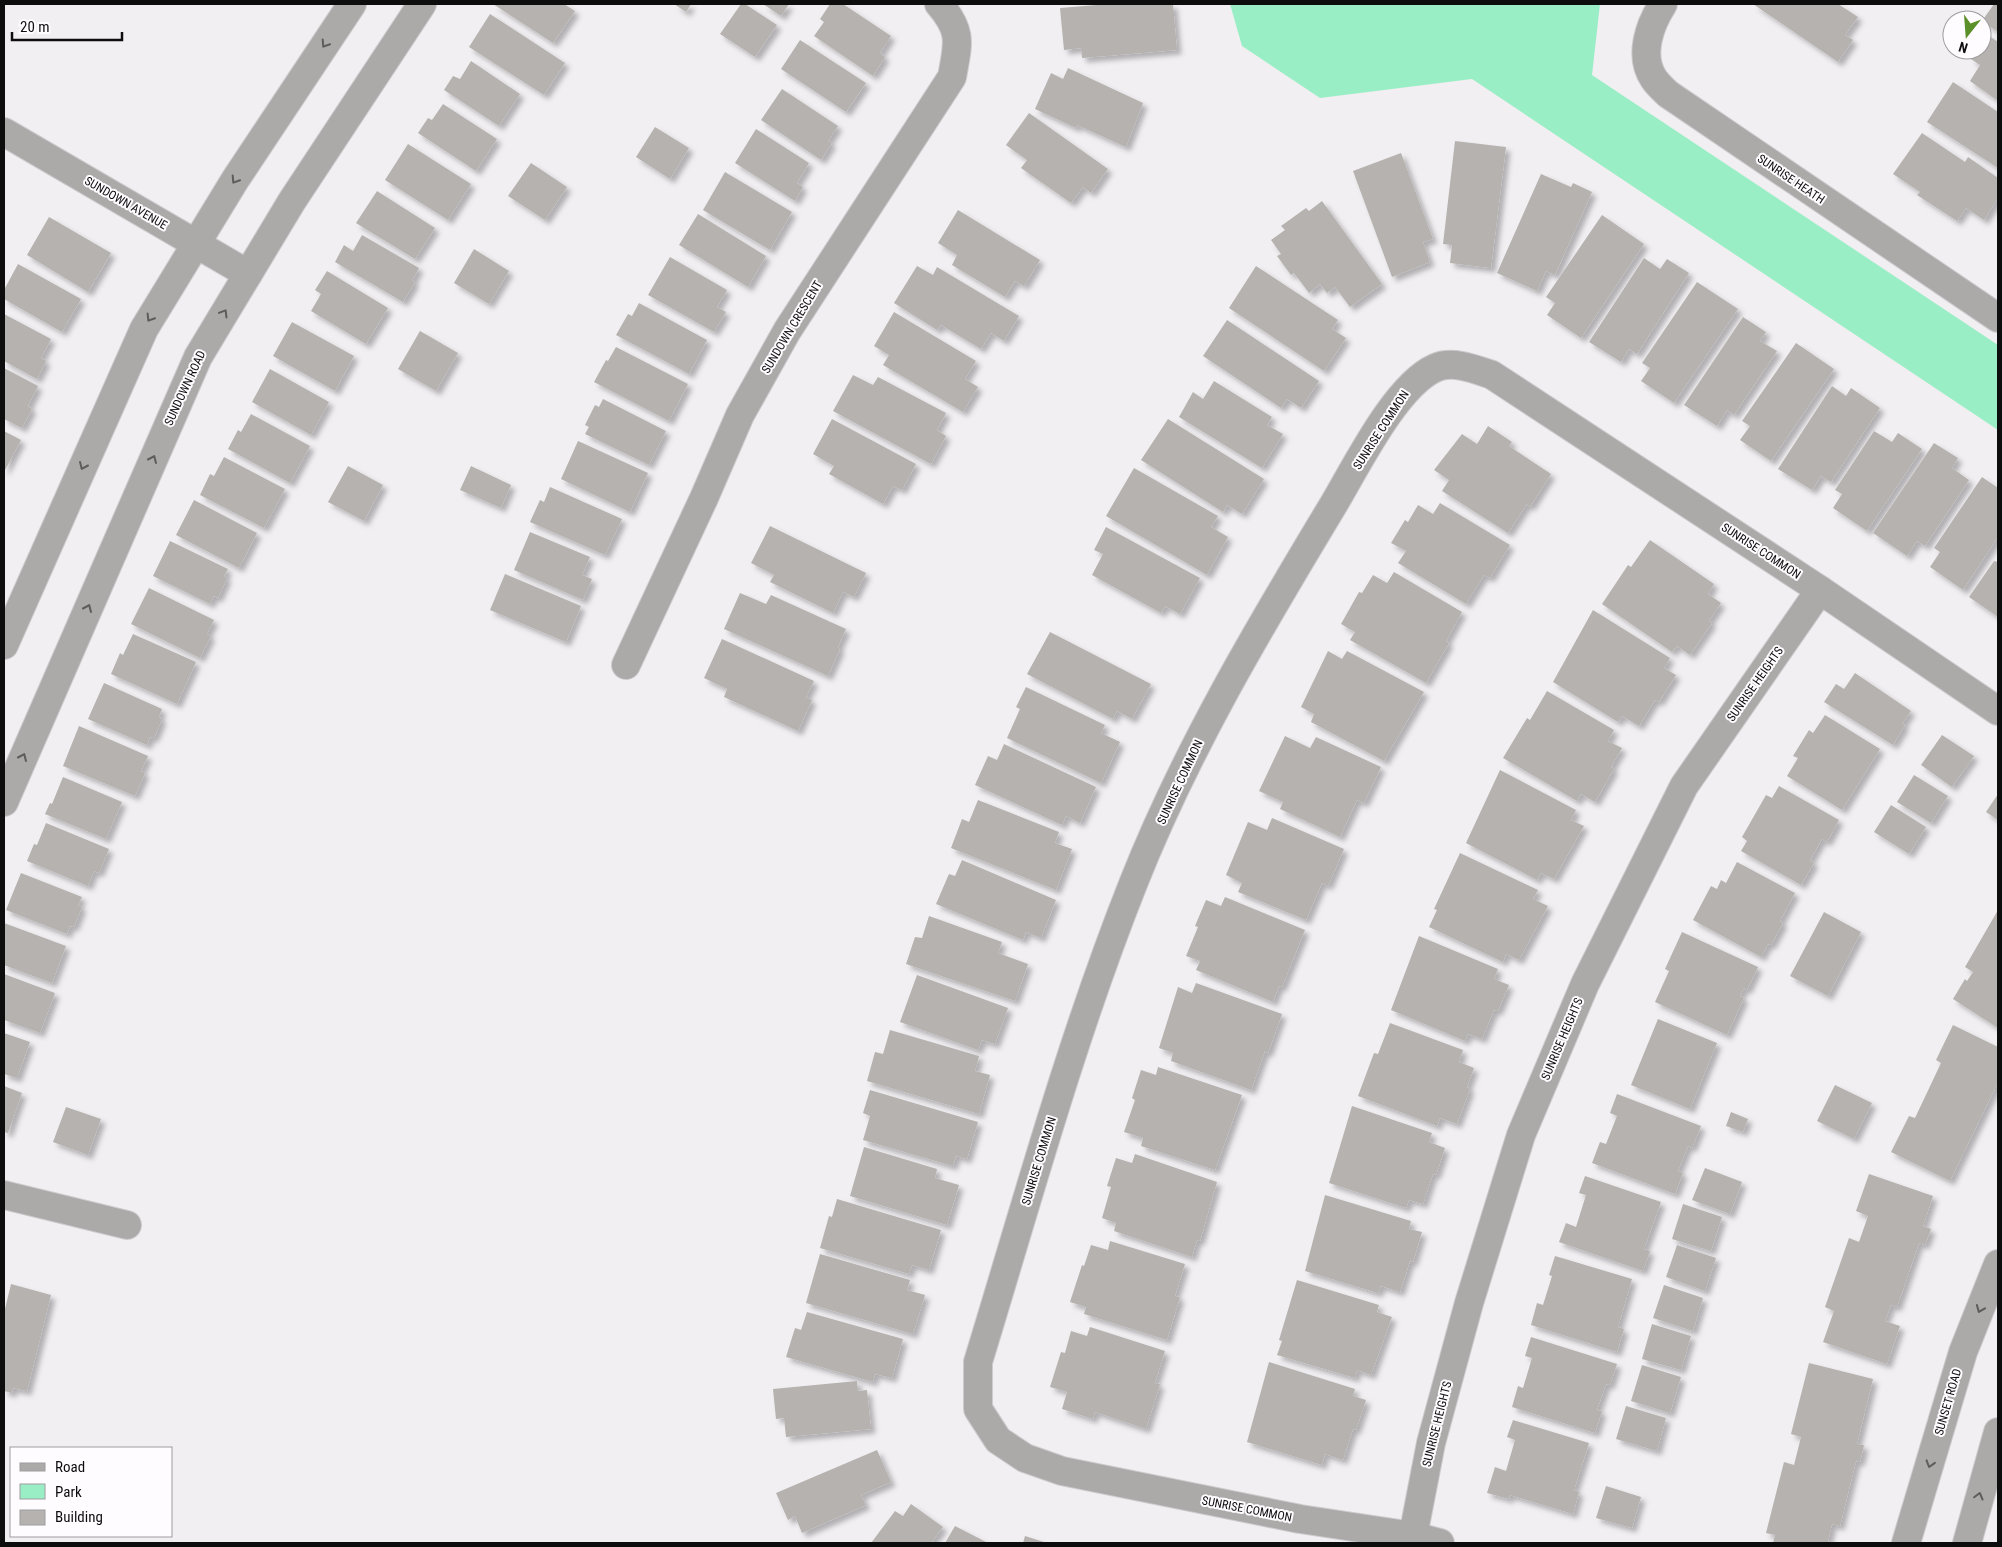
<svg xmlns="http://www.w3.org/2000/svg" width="2002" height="1547" viewBox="0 0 2002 1547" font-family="'Roboto Condensed',sans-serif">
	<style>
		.green { fill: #9aeec6 }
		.building { fill: #b5b2af; filter: url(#shadow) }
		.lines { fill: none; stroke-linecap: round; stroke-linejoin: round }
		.minor-casing { stroke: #cecbce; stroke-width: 30 }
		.tertiary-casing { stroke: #cecbce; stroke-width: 30 }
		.minor { stroke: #abaaa9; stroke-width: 28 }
		.tertiary { stroke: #abaaa9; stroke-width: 28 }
		.oneway { stroke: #5c5c5c }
		.labels { text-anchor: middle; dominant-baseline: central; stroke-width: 4; stroke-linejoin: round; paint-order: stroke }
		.street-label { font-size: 12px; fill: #0e0d0e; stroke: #fffcff }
	</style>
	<defs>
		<filter id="shadow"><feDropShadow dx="4.5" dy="4.5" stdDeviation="2.5" flood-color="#0004"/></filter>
	</defs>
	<rect width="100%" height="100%" fill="#f2eff2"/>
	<path class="green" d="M1230,4H1600L1592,75L1998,345V430L1472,79L1320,98L1242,46Z"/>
	<g class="building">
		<path d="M493,4H564L575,11L553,43Z"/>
		<path d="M674,4H691L686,12Z"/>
		<path d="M741,4H745L777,25L755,57L720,34Z"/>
		<path d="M763,4H789L781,16Z"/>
		<path d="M830,4H843L891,36L880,53L885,57L873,76L814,36L824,22L820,19Z"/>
		<path d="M1109,4H1173L1177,50L1082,58L1081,48L1064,50L1060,8Z"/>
		<path d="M1753,4H1838L1858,17L1845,35L1853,40L1838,62Z"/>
		<path d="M1994,4H1998V32L1982,21Z"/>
		<path d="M490,14L565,63L544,95L469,47Z"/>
		<path d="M1988,35L1998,42V101L1970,81L1980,65L1971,59L1977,50H1982V43Z"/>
		<path d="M800,40L866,83L846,112L781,69Z"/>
		<path d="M471,61L520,94L499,126L444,90L453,76L460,79Z"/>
		<path d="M1068,68L1143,103L1126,147L1077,125L1076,128L1035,109L1051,73L1063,79Z"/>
		<path d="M1953,82L1998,112V168L1927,122Z"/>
		<path d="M782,89L838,126L828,141L832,143L821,160L761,120Z"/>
		<path d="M443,104L497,139L476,171L418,133L428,118L432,120Z"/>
		<path d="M1029,113L1108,169L1091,193L1083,187L1071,203L1021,168L1027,160L1006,145Z"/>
		<path d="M655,127L689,148L670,179L636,157Z"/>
		<path d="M756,129L809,163L797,183L803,187L795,201L735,163Z"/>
		<path d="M1922,133L1965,162L1968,157L1998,178V198L1984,220L1966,208L1957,221L1917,195L1920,192L1893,174Z"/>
		<path d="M1455,141L1506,147L1491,268L1450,263L1452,245L1443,244Z"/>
		<path d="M408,144L471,184L448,220L385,180Z"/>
		<path d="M1401,153L1433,239L1423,242L1430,262L1392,277L1353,171Z"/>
		<path d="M531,163L567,187L545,220L508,196Z"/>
		<path d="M725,172L792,212L770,250L703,210Z"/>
		<path d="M1541,174L1571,187L1573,183L1592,192L1555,275L1546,271L1537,291L1497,273Z"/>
		<path d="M377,191L435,228L415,259L356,223Z"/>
		<path d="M1322,201L1382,284L1350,307L1335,287L1327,293L1320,284L1309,293L1294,273L1291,275L1277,256L1281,254L1271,240L1285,230L1281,226L1306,208L1309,211Z"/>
		<path d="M958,210L1040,260L1024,286L1015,281L1005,297L952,265L957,255L938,243Z"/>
		<path d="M698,214L766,256L748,287L679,245Z"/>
		<path d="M1602,215L1644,244L1581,338L1547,315L1555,303L1546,297Z"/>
		<path d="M49,217L111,253L88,292L27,255Z"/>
		<path d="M362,235L419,268L412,281L415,282L403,302L335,262L344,245L353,251Z"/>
		<path d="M474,249L509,271L489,304L454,283Z"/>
		<path d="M670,257L727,290L717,307L726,312L714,332L648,295Z"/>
		<path d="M1644,258L1660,269L1667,259L1689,273L1637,354L1629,349L1621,362L1589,342Z"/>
		<path d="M18,264L81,299L62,332L4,299V290Z"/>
		<path d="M917,266L933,275L937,267L1019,316L1004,341L991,333L981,349L941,325L937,330L894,303Z"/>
		<path d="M1256,266L1338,320L1332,329L1346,338L1324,371L1229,308Z"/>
		<path d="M327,271L388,308L366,344L311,311L321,294L315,290Z"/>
		<path d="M1697,282L1738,309L1674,403L1641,381L1650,368L1642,363Z"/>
		<path d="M639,303L707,340L689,374L616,335L628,314L632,316Z"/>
		<path d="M894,312L976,361L965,379L978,387L963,412L883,365L889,355L874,346Z"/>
		<path d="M4,314L51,339L41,358L46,361L37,379L4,361Z"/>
		<path d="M1743,317L1766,332L1760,341L1777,351L1734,415L1727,410L1717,426L1684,405Z"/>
		<path d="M1227,320L1319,381L1301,408L1287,399L1281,408L1203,356Z"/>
		<path d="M292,322L354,356L335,391L273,356Z"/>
		<path d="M420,331L458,353L436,391L398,369Z"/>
		<path d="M1796,343L1834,369L1771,461L1740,440L1750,426L1742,421Z"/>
		<path d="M616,347L688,384L669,421L594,382L606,360L608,361Z"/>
		<path d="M4,368L38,386L28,406L32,409L22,428L4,419Z"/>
		<path d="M270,369L329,402L311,435L252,402Z"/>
		<path d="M853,375L873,385L878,377L946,413L937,430L946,436L931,464L833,411Z"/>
		<path d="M1214,381L1272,417L1267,425L1283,434L1262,468L1179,417L1193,392L1203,399Z"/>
		<path d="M1832,386L1846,396L1851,388L1880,408L1831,482L1821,476L1812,490L1778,469Z"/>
		<path d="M603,399L666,431L649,465L585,434L589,427L585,425L595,405L599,407Z"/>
		<path d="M251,414L310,446L290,483L228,449L238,430L241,432Z"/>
		<path d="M832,419L916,464L902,490L893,486L883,504L829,474L834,466L813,454Z"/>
		<path d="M1168,419L1264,479L1242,514L1227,505L1223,512L1141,460Z"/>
		<path d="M1488,426L1512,442L1509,446L1551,474L1530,507L1527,504L1508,533L1442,491L1449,480L1434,470L1462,434L1477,444Z"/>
		<path d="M4,431L21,440L4,472Z"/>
		<path d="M1874,431L1892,442L1898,433L1922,449L1867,531L1833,508L1842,494L1835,490Z"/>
		<path d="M578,441L648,473L630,512L561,479Z"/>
		<path d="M1934,443L1958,458L1952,468L1969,480L1925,546L1917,541L1907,556L1873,533Z"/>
		<path d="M224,457L285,489L264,528L200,495L210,474L214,476Z"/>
		<path d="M348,466L383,485L364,521L328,502Z"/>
		<path d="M471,466L511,485L501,508L460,490Z"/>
		<path d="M1134,468L1218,516L1211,527L1228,537L1207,575L1106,516Z"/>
		<path d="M1982,477L1998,488V537L1963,590L1930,567L1940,552L1934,548Z"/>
		<path d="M550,487L622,519L605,555L530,522L540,500L544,502Z"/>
		<path d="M194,500L257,533L239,568L176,535Z"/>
		<path d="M1440,503L1510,545L1490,578L1484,575L1466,604L1398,563L1406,551L1391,543L1405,520L1408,522L1418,505L1433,514Z"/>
		<path d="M770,526L866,573L854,597L843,592L833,613L770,582L774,575L751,563Z"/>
		<path d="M1106,527L1200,578L1180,614L1165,606L1161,613L1092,575L1103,554L1094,550Z"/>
		<path d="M530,532L590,557L582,575L592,579L583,600L514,570Z"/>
		<path d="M1650,540L1714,584L1708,594L1721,603L1709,621L1712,623L1690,655L1677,646L1672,652L1602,604L1628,565L1631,567Z"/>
		<path d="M170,541L228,569L224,576L227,578L218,598L214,596L210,604L153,576Z"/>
		<path d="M1994,561L1998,562V617L1969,597Z"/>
		<path d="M1394,572L1462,612L1446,641L1449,643L1426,683L1350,640L1355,632L1341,624L1359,592L1362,593L1373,575L1387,583Z"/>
		<path d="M505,574L581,606L566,642L490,610Z"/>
		<path d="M149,588L214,620L207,634L211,636L200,658L131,624Z"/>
		<path d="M740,593L766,604L771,595L846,629L838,647L840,649L828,676L724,629Z"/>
		<path d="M1593,610L1670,658L1664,668L1676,675L1659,702L1655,700L1639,726L1622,716L1618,722L1553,682Z"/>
		<path d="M1050,632L1151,684L1132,719L1117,711L1113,719L1027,674Z"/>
		<path d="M133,634L196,662L177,704L111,674L120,653L123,655Z"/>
		<path d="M722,639L814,681L806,697L812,700L798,731L724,697L727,689L704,678Z"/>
		<path d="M1328,651L1342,659L1347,651L1424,692L1384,761L1311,722L1314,714L1301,707Z"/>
		<path d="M1855,673L1911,711L1902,724L1905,725L1893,745L1824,702L1836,684L1844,689Z"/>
		<path d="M104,683L162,709L159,717L162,719L154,738L150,737L147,745L88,719Z"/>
		<path d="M1026,687L1105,725L1101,733L1120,742L1101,783L1007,738L1020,709L1016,707Z"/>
		<path d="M1547,691L1614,730L1608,741L1622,748L1611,767L1614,769L1595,802L1581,794L1577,801L1503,758L1527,718L1530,720Z"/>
		<path d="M1825,715L1880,749L1842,810L1787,776L1798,758L1793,756L1809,730L1813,733Z"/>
		<path d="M79,726L148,756L141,771L145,773L135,796L63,766Z"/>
		<path d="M1942,735L1974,756L1952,787L1921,765Z"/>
		<path d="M1285,736L1310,748L1316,737L1381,767L1364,803L1357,800L1340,837L1280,809L1283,802L1259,791Z"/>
		<path d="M1004,744L1096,787L1080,823L1066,816L1062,825L975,785L988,756L997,760Z"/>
		<path d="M1500,770L1576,810L1571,820L1584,826L1554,879L1541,873L1537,880L1466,843Z"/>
		<path d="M1914,775L1948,796L1931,823L1897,802Z"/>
		<path d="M63,777L122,802L106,839L45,814L50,803L52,804Z"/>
		<path d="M1779,786L1839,820L1827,842L1822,839L1810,860L1814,863L1801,885L1741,851L1747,841L1742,837L1766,795L1772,798Z"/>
		<path d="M1998,794V820L1986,812Z"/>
		<path d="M978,800L1059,832L1055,843L1072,849L1056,890L951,848L962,819L969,822Z"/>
		<path d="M1891,805L1926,827L1909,854L1874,832Z"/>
		<path d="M1272,818L1344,849L1328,886L1322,883L1306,920L1238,892L1242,883L1226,875L1248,822L1267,830Z"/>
		<path d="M46,823L109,849L99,873L94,871L88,886L27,861L34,844L37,845Z"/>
		<path d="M1460,853L1538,890L1533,899L1548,906L1519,960L1506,954L1503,962L1429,927L1437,910L1434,909Z"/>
		<path d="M962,860L1056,900L1041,938L1026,932L1023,940L936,904L949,874L955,876Z"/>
		<path d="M1737,862L1795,893L1780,921L1783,923L1771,945L1768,944L1761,957L1693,920L1711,886L1717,889L1721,880L1726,883Z"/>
		<path d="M21,873L82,897L78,905L82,907L74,927L70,926L67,934L6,910Z"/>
		<path d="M1225,897L1305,930L1282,987L1279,986L1273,1002L1196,970L1200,961L1186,956L1198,927L1195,926L1206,900L1221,906Z"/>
		<path d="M1998,910V1028L1953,999L1965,979L1967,981L1973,972L1965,967Z"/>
		<path d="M1824,912L1861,932L1828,996L1790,976Z"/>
		<path d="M929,916L1002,942L998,953L1028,964L1015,1001L906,964L915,937L922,938Z"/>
		<path d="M4,923L66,946L52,983L4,965Z"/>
		<path d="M1682,932L1758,967L1747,990L1744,988L1740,996L1744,998L1727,1035L1655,1002L1669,971L1665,969Z"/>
		<path d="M1419,936L1498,969L1494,979L1509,985L1498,1011L1494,1010L1482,1039L1468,1034L1465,1041L1391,1010Z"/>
		<path d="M4,974L55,993L40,1033L4,1020Z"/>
		<path d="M917,975L1008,1008L995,1044L982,1040L978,1050L900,1022Z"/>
		<path d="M1196,983L1282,1014L1268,1053L1265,1051L1251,1090L1171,1061L1173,1053L1159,1048L1178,987L1192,993Z"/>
		<path d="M1658,1019L1717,1043L1690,1109L1631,1085Z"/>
		<path d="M1390,1023L1463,1050L1459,1062L1474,1068L1467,1087L1470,1089L1457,1124L1440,1118L1437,1126L1358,1096L1374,1053L1378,1054Z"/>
		<path d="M1953,1025L1998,1047V1082L1950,1181L1891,1152L1909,1116L1915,1118L1941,1063L1936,1060Z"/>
		<path d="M890,1030L979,1056L975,1071L990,1075L979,1114L867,1081L875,1052L883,1054Z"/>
		<path d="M4,1033L30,1042L17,1078L4,1074Z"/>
		<path d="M1158,1067L1242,1095L1215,1170L1141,1146L1143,1138L1124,1132L1135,1100L1132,1098L1141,1070L1156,1075Z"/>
		<path d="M1835,1085L1872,1103L1854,1139L1817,1121Z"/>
		<path d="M4,1086L22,1093L8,1133L4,1132Z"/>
		<path d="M870,1090L978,1122L967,1159L956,1156L953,1166L863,1140L870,1116L863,1113Z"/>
		<path d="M1617,1094L1701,1126L1692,1148L1688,1146L1678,1171L1683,1173L1675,1194L1592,1163L1600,1142L1606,1144L1617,1116L1610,1113Z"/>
		<path d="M1352,1106L1432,1133L1429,1142L1445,1148L1436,1175L1433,1174L1423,1204L1409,1200L1406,1208L1329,1183Z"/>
		<path d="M66,1107L101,1119L88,1155L53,1142Z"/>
		<path d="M1731,1112L1748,1119L1743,1132L1726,1126Z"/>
		<path d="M864,1147L937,1169L935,1178L959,1185L947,1225L850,1196Z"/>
		<path d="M1135,1154L1217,1182L1200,1241L1197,1240L1192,1257L1114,1231L1116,1223L1102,1218L1111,1187L1107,1186L1116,1158L1132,1163Z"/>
		<path d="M1705,1168L1742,1182L1730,1214L1692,1200Z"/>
		<path d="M1869,1174L1933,1196L1923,1226L1931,1229L1925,1245L1919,1243L1897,1307L1891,1305L1885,1321L1900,1326L1887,1364L1823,1342L1834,1311L1825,1307L1849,1238L1859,1242L1868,1216L1856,1211Z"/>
		<path d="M1585,1176L1661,1202L1644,1249L1650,1251L1643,1271L1559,1242L1566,1223L1576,1227L1586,1195L1579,1193Z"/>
		<path d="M1325,1195L1411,1221L1409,1229L1422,1232L1413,1262L1410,1261L1400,1292L1381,1286L1378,1293L1305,1271Z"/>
		<path d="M837,1199L941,1230L929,1270L912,1265L909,1274L820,1248L829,1216L832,1217Z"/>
		<path d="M1683,1204L1722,1217L1711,1251L1672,1239Z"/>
		<path d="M1110,1241L1185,1264L1175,1296L1180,1297L1167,1340L1084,1314L1086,1307L1070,1302L1082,1265L1084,1266L1091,1245L1108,1250Z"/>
		<path d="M1677,1245L1716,1258L1705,1291L1666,1277Z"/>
		<path d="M820,1254L910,1280L907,1290L925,1295L913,1334L806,1303Z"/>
		<path d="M1555,1256L1632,1279L1618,1327L1624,1329L1617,1352L1531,1325L1537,1303L1543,1305L1552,1276L1549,1275Z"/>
		<path d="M1297,1280L1379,1305L1377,1312L1392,1317L1371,1375L1357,1370L1355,1378L1277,1355L1282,1341L1279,1340Z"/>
		<path d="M11,1284L51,1295L27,1391L13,1388L12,1393L4,1391V1313Z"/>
		<path d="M1664,1285L1703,1298L1693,1331L1653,1318Z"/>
		<path d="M807,1312L903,1339L892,1378L875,1374L873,1382L786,1357L795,1328L801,1330Z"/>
		<path d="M1652,1324L1691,1336L1681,1370L1642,1359Z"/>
		<path d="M1090,1327L1165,1351L1155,1383L1160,1384L1146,1429L1095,1412L1093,1419L1062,1409L1067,1392L1050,1387L1061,1352L1065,1353L1071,1331L1087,1336Z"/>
		<path d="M1531,1337L1617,1364L1610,1385L1606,1384L1597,1410L1602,1411L1595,1433L1512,1407L1518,1386L1523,1388L1532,1358L1525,1356Z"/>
		<path d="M1269,1362L1355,1389L1353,1396L1366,1400L1356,1430L1353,1429L1343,1460L1325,1454L1322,1465L1247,1442Z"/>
		<path d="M1809,1363L1873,1379L1857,1444L1864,1445L1860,1462L1856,1461L1840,1526L1832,1524L1828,1541L1834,1543H1773L1775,1535L1766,1533L1784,1462L1794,1465L1801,1437L1791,1434Z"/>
		<path d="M1642,1365L1681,1377L1670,1413L1631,1401Z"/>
		<path d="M857,1381L858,1391L867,1390L871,1429L786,1437L784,1418L776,1419L773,1389Z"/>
		<path d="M1626,1406L1666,1418L1657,1451L1616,1439Z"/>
		<path d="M1513,1420L1589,1443L1574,1490L1579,1492L1573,1514L1510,1495L1509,1499L1487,1493L1495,1467L1506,1471L1515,1440L1507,1437Z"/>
		<path d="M877,1450L891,1482L861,1495L866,1505L802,1533L795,1516L788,1520L776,1493Z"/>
		<path d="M1606,1486L1641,1497L1632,1528L1596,1518Z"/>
		<path d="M911,1504L943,1527L931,1543H871L895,1511L903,1516Z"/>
		<path d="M955,1526L988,1543H945Z"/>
		<path d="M1025,1536L1047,1543H1023Z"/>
	</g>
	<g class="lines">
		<defs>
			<g id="minor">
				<path d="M1663,4C1650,24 1638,56 1654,79C1658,85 1663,89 1668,94L1998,318"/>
				<path d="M4,132L248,274"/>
				<path d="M4,645L144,329L235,180L352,4"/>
				<path d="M626,665L704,498L740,415L787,331L952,77C958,43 963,32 939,4"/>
				<path d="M4,802L198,357L292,201L422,4"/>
				<path d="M4,1195L127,1225"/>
				<path d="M1413,1536L1431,1443L1469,1303L1521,1135L1585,984L1684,786L1820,590"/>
				<path d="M1440,1543L1413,1536L1300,1519L1062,1471L1025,1458L998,1440L978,1409V1362C1027,1202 1071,1040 1133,884C1185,752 1259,628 1332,507C1355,469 1395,386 1435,368C1452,360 1475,369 1492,375L1820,590L1998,711"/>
			</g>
			<g id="tertiary">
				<path d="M1906,1543L1963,1352L1998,1264"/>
				<path d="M1967,1543L1998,1432"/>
			</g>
		</defs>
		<use href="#minor" class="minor-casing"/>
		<use href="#tertiary" class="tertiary-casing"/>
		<use href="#minor" class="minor"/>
		<use href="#tertiary" class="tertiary"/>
	</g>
	<defs><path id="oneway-chevron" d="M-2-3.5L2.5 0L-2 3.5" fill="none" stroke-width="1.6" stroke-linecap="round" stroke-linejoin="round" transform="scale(1.25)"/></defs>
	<g class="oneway">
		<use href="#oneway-chevron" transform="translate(325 44) rotate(123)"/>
		<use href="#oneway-chevron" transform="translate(235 180) rotate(123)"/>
		<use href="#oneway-chevron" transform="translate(224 313) rotate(-59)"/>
		<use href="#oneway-chevron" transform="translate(150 318) rotate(122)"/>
		<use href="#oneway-chevron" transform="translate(153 459) rotate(-66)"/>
		<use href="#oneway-chevron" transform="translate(83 466) rotate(114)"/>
		<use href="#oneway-chevron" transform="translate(88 608) rotate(-66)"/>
		<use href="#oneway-chevron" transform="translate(23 757) rotate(-66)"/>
		<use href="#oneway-chevron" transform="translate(1980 1309) rotate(112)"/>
		<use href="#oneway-chevron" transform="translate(1930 1464) rotate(107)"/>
		<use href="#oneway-chevron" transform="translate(1979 1496) rotate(-75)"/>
	</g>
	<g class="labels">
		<g class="street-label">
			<text transform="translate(1791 179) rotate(34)">SUNRISE HEATH</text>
			<text transform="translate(126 203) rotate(30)">SUNDOWN AVENUE</text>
			<text transform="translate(792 327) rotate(-59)">SUNDOWN CRESCENT</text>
			<text transform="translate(185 388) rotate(-65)">SUNDOWN ROAD</text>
			<text transform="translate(1381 430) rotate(-57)">SUNRISE COMMON</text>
			<text transform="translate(1761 551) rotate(33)">SUNRISE COMMON</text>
			<text transform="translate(1755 684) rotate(-55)">SUNRISE HEIGHTS</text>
			<text transform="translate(1180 782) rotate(-65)">SUNRISE COMMON</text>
			<text transform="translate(1562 1039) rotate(-67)">SUNRISE HEIGHTS</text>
			<text transform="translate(1039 1161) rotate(-73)">SUNRISE COMMON</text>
			<text transform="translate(1948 1402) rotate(-74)">SUNSET ROAD</text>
			<text transform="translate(1437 1424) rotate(-76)">SUNRISE HEIGHTS</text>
			<text transform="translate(1247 1509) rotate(11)">SUNRISE COMMON</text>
		</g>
	</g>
	<rect width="2002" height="1547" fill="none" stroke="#0e0d0e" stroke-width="10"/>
	<rect x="10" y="1447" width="162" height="90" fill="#fffcff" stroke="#9f9c9f"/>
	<rect x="20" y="1463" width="25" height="8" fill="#abaaa9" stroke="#9f9c9f"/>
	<text x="55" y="1472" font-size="15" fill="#0e0d0e">Road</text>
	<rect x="20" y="1484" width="25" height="15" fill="#9aeec6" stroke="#9f9c9f"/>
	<text x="55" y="1497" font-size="15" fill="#0e0d0e">Park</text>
	<rect x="20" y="1510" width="25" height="15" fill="#b5b2af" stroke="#9f9c9f"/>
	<text x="55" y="1522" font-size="15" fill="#0e0d0e">Building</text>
	<g transform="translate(1967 35) rotate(197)"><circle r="24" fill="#fffcff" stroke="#9f9c9f"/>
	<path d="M0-4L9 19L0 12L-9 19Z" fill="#5b8f29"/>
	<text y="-8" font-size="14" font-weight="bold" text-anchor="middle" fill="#0e0d0e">N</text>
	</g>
	<path d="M12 32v8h110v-8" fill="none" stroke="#0e0d0e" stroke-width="2.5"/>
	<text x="20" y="32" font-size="15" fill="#0e0d0e" stroke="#fffcff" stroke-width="4" paint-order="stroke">20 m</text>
</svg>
